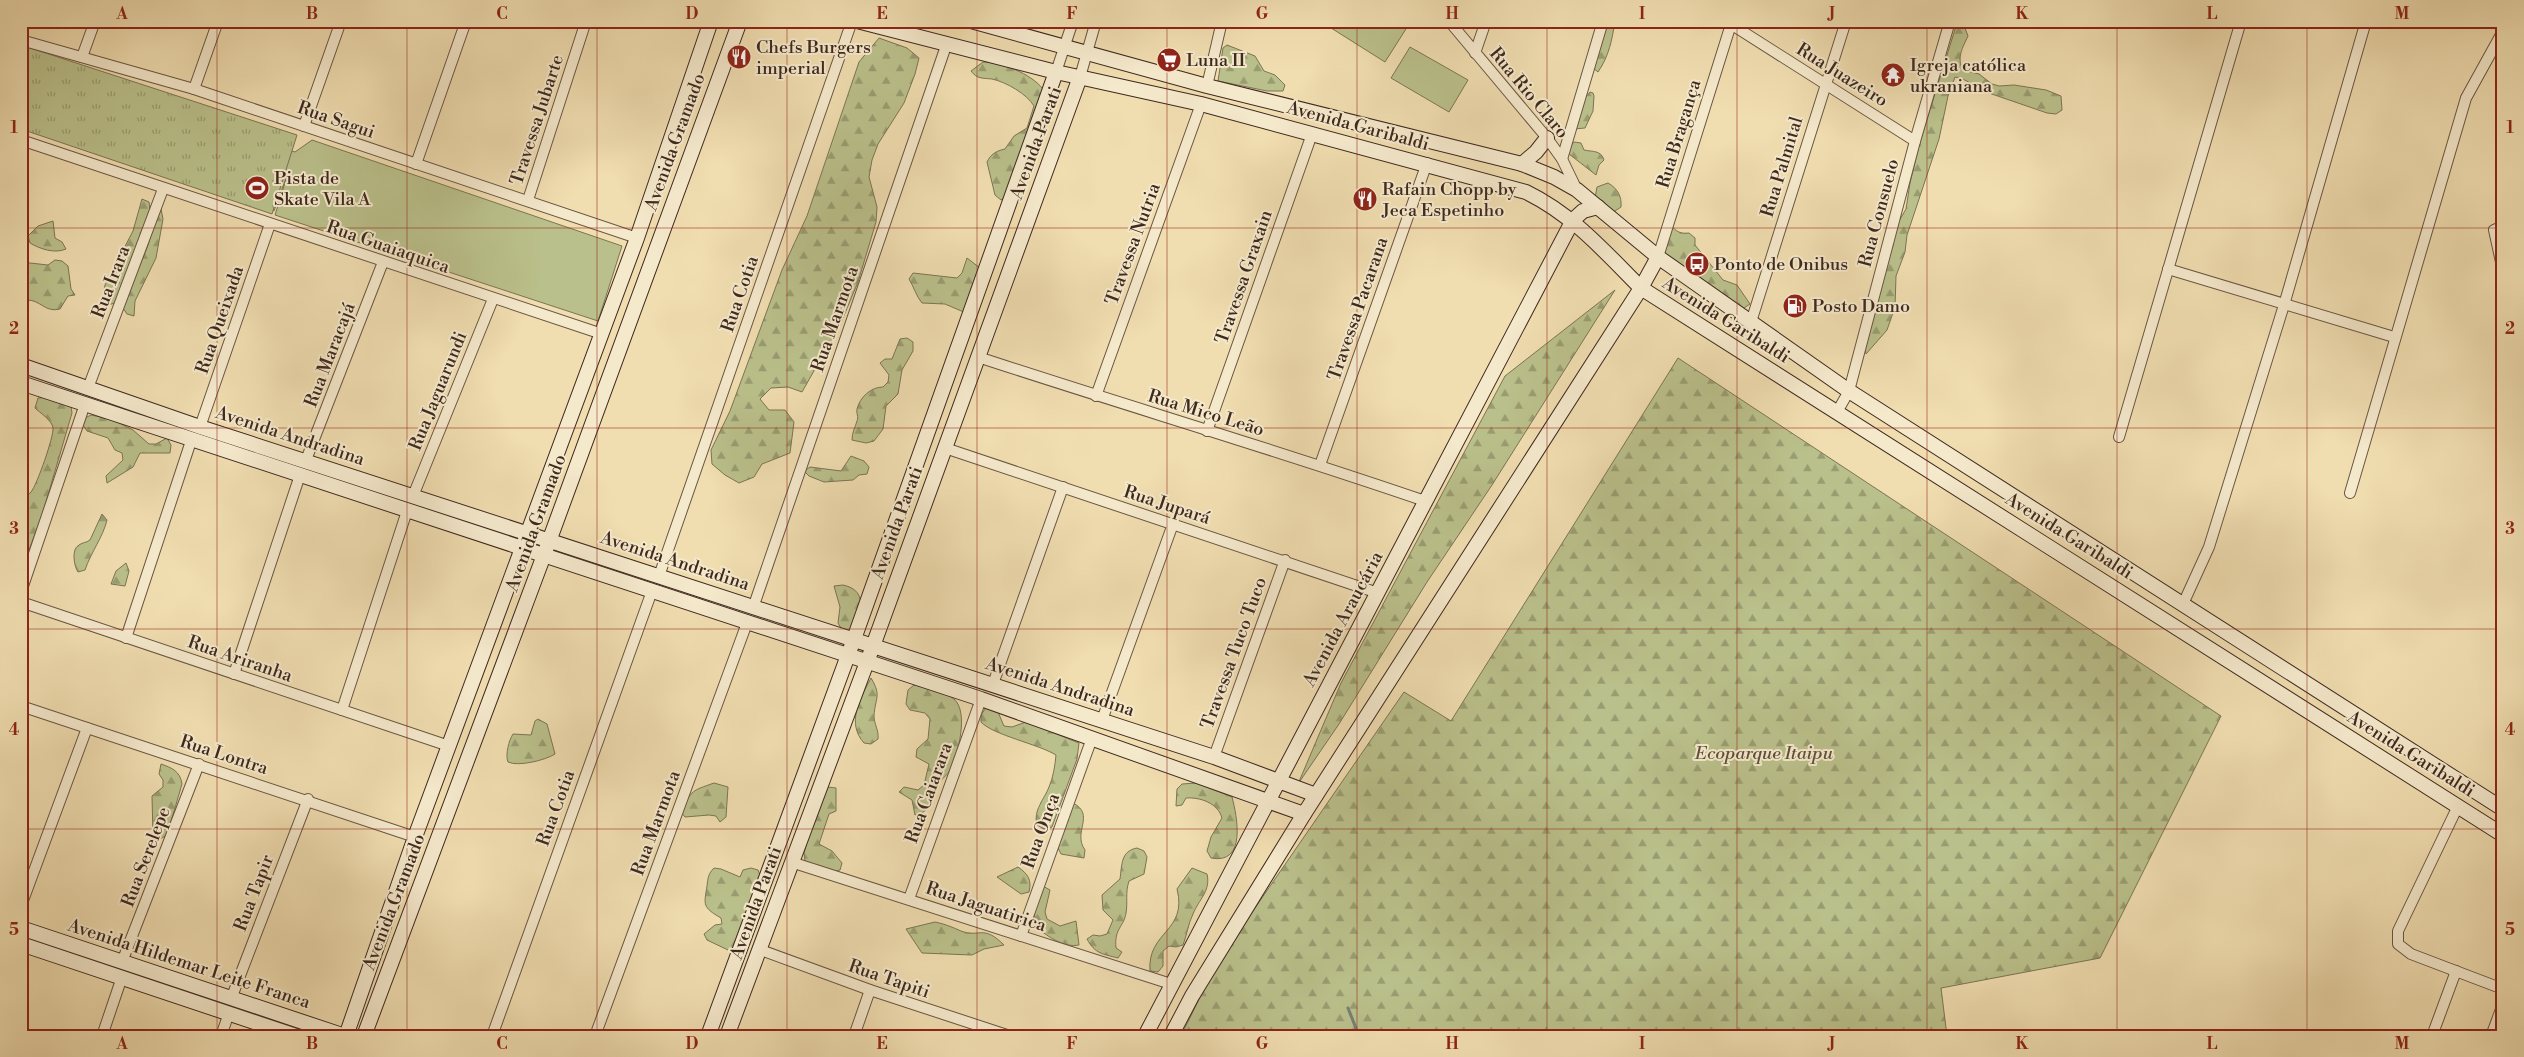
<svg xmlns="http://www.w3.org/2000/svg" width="2524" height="1057" viewBox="0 0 2524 1057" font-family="'Libre Bodoni',serif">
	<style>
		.grass { fill: #bac08b; stroke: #7c7455 }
		.forest { fill: url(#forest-firs); stroke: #7c7455 }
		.park { fill: url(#park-tufts); stroke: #7c7455 }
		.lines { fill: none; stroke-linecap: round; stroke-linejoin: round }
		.stream { stroke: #758175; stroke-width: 3 }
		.street-casing { stroke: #6a5643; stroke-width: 12 }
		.secondary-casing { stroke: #3e291f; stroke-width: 16 }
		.street { stroke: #f5e9cc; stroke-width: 10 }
		.secondary { stroke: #f5e9cc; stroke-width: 14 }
		.grid { fill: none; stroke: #8f2418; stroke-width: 1; stroke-opacity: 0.55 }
		.labels { text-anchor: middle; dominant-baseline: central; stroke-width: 4; stroke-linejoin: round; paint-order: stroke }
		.poi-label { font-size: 18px; fill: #3e291f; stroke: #f5e9cc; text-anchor: start }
		.street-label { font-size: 18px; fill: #3e291f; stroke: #f5e9cc }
		.park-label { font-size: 18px; font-style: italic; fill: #5d4f3a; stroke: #f5e9cc }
		.neatline { fill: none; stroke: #8f2418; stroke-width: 2 }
		.grid-label { font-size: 16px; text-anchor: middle; font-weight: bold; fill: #8f2418 }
	</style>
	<defs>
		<pattern id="forest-firs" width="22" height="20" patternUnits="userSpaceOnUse" patternTransform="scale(1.25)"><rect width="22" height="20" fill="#bac08b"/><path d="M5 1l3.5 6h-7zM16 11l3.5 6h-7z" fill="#999c71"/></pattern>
		<pattern id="park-tufts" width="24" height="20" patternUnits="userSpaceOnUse" patternTransform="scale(1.25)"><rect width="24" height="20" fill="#bac08b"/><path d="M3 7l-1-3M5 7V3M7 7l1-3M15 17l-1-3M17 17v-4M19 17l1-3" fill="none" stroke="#999c71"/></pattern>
	</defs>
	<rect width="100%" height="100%" fill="#f0ddb0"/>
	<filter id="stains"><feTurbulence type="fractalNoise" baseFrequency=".004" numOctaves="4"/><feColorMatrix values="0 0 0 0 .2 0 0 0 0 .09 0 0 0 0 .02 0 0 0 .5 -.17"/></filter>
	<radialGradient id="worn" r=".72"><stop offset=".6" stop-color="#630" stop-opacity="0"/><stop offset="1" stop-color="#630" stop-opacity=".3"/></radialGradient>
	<g class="grass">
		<path d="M1320,21H1411L1385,62Z"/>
		<path d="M1410,47L1468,80L1449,112L1391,78Z"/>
		<path d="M248,137L295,152L312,140L622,246L598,321L275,215L288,173L274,211L229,195Z"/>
	</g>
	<g class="forest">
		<path d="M1607,21H1615C1612,40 1609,56 1598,72L1593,68Z"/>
		<path d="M1963,23L1968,36C1963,47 1956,58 1963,70L1979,74L1992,84L1999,86L2014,85L2046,90L2061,96L2062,110L2056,114L2047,113L1986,92L1963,79L1955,77L1948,96L1939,139L1907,235L1905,252L1896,276L1895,307L1887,330L1866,354L1864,341L1895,228L1906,209L1910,183L1920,142L1956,26Z"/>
		<path d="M879,38L907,48L919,58L915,74L904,103L878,144L872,160L869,177L877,207L876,222L858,282L840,325L802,392L788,387L771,388L760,399L769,410H785L794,422L790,453L762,464L754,477L739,483L725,475L712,464L711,450L730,411L782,270L807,216L859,62Z"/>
		<path d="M1227,45L1255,56L1264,71L1275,75L1285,85L1283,91H1267L1218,81L1223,48Z"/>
		<path d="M983,62C1003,63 1030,73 1043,89L1007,196L1001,200L995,195L987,162C991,154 996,151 1005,149L1014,136L1027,128L1034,106C1027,94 1006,82 992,79C982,78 977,79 971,71Z"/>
		<path d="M1590,92L1593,93L1594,96L1593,111L1585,128L1574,129L1585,98Z"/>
		<path d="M1574,142L1581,143L1584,150C1593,152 1601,150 1604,160L1599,165L1596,175L1569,154L1567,150Z"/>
		<path d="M1608,183C1617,188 1622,196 1621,207L1612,213L1595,198L1597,187Z"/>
		<path d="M142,199L149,202L150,210L118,296L115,303L108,305L102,301L105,285L133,231Z"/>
		<path d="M160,204L163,219L156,258L135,301L134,316L127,314L123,308L148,245Z"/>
		<path d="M53,221L55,238L62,242L66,249C55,254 40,249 30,243L28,236L38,226Z"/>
		<path d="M1671,225C1676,232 1681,234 1689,233L1695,238V245L1723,280L1737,285L1750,304L1744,308H1736L1662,252Z"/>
		<path d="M967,258L980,268L966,313L945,304L922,303C916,296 914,287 909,279L913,273L957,278L962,273Z"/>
		<path d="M55,260L62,261L68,266L71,289L75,295L68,296L60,309C45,313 41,300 27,300L21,295V262L48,265Z"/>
		<path d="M1615,290L1492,485L1427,582L1339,724L1298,784L1341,683L1505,376Z"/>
		<path d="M907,338L913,342V351L902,370L898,394L886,406L883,429L874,441L866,443L852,440C852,432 855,428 857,421C859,417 856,413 857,409C860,397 871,387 883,387L888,382L889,375L880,363L885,359H892L900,339Z"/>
		<path d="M1678,358L2221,716L2100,958L1941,988L1947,1036H1181L1217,963L1404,692L1451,721Z"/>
		<path d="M49,397L71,406L72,413L43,512L21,572V499C24,497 29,495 31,492C37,485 54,436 53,428C52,420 40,413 35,408L38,398Z"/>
		<path d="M91,415L113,420L133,430L149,444H156L167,438L171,445L170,453H140L133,467L107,483L106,476L123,460L122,453L115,450L108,438L87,431L83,425L85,418Z"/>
		<path d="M851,456L864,461L869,467L867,474L859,475L853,480L824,482L809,476L804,471L810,467L841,471Z"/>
		<path d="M102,514L107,520C103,537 91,552 85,570L78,572C74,566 71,549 79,545C83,542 86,543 90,540Z"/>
		<path d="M126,563L129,571L125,586L111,584L116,571Z"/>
		<path d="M843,585C871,591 859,616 849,632L842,630L838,623L840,607L834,586Z"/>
		<path d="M871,678C882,696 875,698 874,716C874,724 879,730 878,739L871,744L864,743C846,723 860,699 871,678Z"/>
		<path d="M914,685C926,687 944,691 954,699C969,712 958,754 951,769C947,776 940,780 936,786C929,799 932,812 915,815L912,800L899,792L904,787L918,790L924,785L929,764L916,757L917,749L928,739L930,719L925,713L910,710L906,704L908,690Z"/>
		<path d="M987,706L998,712L1004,726L1012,727L1026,722L1079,743L1077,759L1052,827L1044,829L1037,825C1033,810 1044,800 1049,787C1053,778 1055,766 1056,755C1038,744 993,735 981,722V715Z"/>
		<path d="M538,719L547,724L555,754C546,760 518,767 508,762C505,755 509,740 513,734L531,735L535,721Z"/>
		<path d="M161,764C172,768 180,771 182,784L167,835L160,839L153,836L152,796L163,787V780L159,774Z"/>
		<path d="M714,783L728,787L726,817L720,822L716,816L709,815L685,817L681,812C692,789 692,791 714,783Z"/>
		<path d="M1196,783L1232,797C1237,816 1247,865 1211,858L1207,851L1211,837L1222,818C1218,803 1200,797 1186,798L1182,805L1176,806L1177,789L1182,784Z"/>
		<path d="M828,787L836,788V811L829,814L819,844L832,851L842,863L840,870L832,872L805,861L804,853L822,790Z"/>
		<path d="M1073,803C1096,815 1072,832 1085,850L1084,858L1061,854L1058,848Z"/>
		<path d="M1137,848L1144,851L1147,857L1144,874L1129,881C1125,893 1128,902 1126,913C1124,927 1114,928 1116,948L1122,952L1118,958C1103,954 1095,954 1087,939L1093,935L1100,936L1107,934L1113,920L1103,910L1102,895L1120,879C1122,864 1121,851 1137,848Z"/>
		<path d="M1018,867C1028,874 1032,880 1029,892L1021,894L997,877Z"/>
		<path d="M714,868L721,869L740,877L743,870L751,868L758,870L761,878L736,947L728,950L707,940L704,934L715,925L722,924L721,918C702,907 704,905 707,886C708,878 708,874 714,868Z"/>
		<path d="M1192,868L1207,874C1211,891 1199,899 1193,914C1188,924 1187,935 1183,945L1176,947L1169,946L1163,951V966L1158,972L1150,971C1147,931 1188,932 1177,889Z"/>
		<path d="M1043,886L1050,890L1045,912L1047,919L1060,926L1076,921L1079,945C1064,948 1049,937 1037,928L1034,913Z"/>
		<path d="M935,922C945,924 952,927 961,931C980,938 983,924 1004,945L984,949L972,955L922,953L906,929Z"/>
	</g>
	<path class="park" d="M21,45L297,135L272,214L21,129Z"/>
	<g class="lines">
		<path class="stream" d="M1348,1008L1359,1036"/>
		<defs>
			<g id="street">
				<path d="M1449,21L1547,138L1562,159L1577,190"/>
				<path d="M1726,21L1915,141"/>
				<path d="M21,40L194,89L637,238"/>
				<path d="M1475,53L1486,21"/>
				<path d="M82,57L95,21"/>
				<path d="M1056,72L1073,21"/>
				<path d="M1080,77L1096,21"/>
				<path d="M1207,86L1222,21"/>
				<path d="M194,89L218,21"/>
				<path d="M304,126L341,21"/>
				<path d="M21,140L602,334"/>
				<path d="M1562,159L1603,21"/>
				<path d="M416,164L466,21"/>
				<path d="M528,200L586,21"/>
				<path d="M2503,226L2494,230L2503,271"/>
				<path d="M1658,257L1732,21"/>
				<path d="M2168,269L2394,337"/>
				<path d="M1751,322L1846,21"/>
				<path d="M978,357C1127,406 1277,450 1425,501"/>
				<path d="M88,388L163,189"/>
				<path d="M1096,396L1201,104"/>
				<path d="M1837,412L1849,391L1915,141L1950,21"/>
				<path d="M200,427L270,224"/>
				<path d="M1207,431L1312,134"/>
				<path d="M2119,437L2241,21"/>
				<path d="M945,448L1378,593"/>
				<path d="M306,460L383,262"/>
				<path d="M1320,465L1427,163"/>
				<path d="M2350,493L2466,98L2503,31"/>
				<path d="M413,496L493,299"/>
				<path d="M659,576L852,21"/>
				<path d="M21,592L85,404"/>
				<path d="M21,602L449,746"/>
				<path d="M2183,604L2209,547L2284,305L2366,21"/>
				<path d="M754,605L947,43"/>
				<path d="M126,638L192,438"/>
				<path d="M234,674L300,475"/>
				<path d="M993,684L1063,487"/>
				<path d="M21,706L415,837"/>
				<path d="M342,710L407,511"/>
				<path d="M1102,720L1173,524"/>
				<path d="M1214,757L1285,560"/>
				<path d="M2458,806L2398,931V944L2411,954L2503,989"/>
				<path d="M791,862L1171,984"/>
				<path d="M909,899L981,699"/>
				<path d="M21,906L87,728"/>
				<path d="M1021,936L1092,738"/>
				<path d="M758,949L870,990L1010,1036"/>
				<path d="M122,962L199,764"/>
				<path d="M231,999L308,799"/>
				<path d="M102,1036L122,977"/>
				<path d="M221,1036L229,1013"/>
				<path d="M492,1036L652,591"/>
				<path d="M595,1036L747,623"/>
				<path d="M854,1036L870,990"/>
				<path d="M2432,1036L2456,971"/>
				<path d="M2491,1036L2503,1004"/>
			</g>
			<g id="secondary">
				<path d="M857,21L1056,72L1201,104L1526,192C1573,215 1604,251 1641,288L2503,835"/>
				<path d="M971,21L1207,86L1522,164L1554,177L1577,190L1658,257L1849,391L2503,809"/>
				<path d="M1522,164L1536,152L1547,138"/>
				<path d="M21,365L200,427L1214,757L1316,795"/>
				<path d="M21,383L981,699L1304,814"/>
				<path d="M21,928L345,1036"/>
				<path d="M21,944L296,1036"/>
				<path d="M346,1036L415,837L637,238L711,21"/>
				<path d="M364,1036L544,555L740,21"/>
				<path d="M708,1036L854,639L1056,72"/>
				<path d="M727,1036L873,646L1080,77"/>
				<path d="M1145,1036L1573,220L1583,211L1598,207"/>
				<path d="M1171,1036L1192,996L1304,814L1641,288L1658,257"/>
			</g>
		</defs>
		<use href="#street" class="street-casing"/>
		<use href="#secondary" class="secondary-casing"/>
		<use href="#street" class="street"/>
		<use href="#secondary" class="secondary"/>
	</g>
	<path class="grid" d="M217,21V1036M407,21V1036M597,21V1036M787,21V1036M977,21V1036M1167,21V1036M1357,21V1036M1547,21V1036M1737,21V1036M1927,21V1036M2117,21V1036M2307,21V1036M21,228H2503M21,428H2503M21,629H2503M21,829H2503"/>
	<defs>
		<symbol id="restaurant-disc" viewBox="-11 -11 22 22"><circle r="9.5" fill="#8f2418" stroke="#f5e9cc"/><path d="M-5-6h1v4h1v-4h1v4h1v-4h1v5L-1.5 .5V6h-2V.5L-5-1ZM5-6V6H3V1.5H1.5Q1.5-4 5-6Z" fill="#fff"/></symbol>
		<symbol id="supermarket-disc" viewBox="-11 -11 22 22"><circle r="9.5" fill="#8f2418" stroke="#f5e9cc"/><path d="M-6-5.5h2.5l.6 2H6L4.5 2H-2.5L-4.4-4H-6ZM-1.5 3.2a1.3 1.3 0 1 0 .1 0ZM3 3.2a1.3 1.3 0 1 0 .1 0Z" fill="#fff"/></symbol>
		<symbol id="temple-disc" viewBox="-11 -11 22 22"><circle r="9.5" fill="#8f2418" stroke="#f5e9cc"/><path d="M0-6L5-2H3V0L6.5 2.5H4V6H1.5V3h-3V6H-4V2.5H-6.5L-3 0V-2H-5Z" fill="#fff"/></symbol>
		<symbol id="stadium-disc" viewBox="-11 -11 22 22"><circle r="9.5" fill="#8f2418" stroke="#f5e9cc"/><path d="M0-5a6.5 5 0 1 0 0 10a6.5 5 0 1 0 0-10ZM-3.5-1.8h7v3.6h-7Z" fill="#fff"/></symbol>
		<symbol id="bus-disc" viewBox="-11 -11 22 22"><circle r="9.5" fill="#8f2418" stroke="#f5e9cc"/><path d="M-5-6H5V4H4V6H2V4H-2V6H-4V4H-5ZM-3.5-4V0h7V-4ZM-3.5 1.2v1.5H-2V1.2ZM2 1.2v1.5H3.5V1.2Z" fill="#fff"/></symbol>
		<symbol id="fuel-disc" viewBox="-11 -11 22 22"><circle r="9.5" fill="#8f2418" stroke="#f5e9cc"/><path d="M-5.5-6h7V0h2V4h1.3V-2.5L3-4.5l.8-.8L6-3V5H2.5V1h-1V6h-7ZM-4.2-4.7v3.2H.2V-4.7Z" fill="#fff"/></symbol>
	</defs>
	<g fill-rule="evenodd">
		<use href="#restaurant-disc" x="725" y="43" width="28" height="28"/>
		<use href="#supermarket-disc" x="1155" y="46" width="28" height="28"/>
		<use href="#temple-disc" x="1879" y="61" width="28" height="28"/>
		<use href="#stadium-disc" x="243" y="174" width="28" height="28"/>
		<use href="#restaurant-disc" x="1351" y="185" width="28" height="28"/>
		<use href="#bus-disc" x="1683" y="250" width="28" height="28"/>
		<use href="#fuel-disc" x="1781" y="292" width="28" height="28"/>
	</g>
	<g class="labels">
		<g class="poi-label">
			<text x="756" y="47">Chefs Burgers<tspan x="756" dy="21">imperial</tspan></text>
			<text x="1186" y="60">Luna II</text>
			<text x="1910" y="65">Igreja católica<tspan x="1910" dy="21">ukraniana</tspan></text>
			<text x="274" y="178">Pista de<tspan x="274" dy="21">Skate Vila A</tspan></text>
			<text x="1382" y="189">Rafain Chopp by<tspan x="1382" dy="21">Jeca Espetinho</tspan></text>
			<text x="1714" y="264">Ponto de Onibus</text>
			<text x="1812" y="306">Posto Damo</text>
		</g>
		<g class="street-label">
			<text transform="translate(1842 75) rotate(32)">Rua Juazeiro</text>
			<text transform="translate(1529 93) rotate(50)">Rua Rio Claro</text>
			<text transform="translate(336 120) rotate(19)">Rua Sagui</text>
			<text transform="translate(537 120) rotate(-72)">Travessa Jubarte</text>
			<text transform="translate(1358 126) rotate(15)">Avenida Garibaldi</text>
			<text transform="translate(1679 134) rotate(-73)">Rua Bragança</text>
			<text transform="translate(675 142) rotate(-70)">Avenida Gramado</text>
			<text transform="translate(1036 143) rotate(-70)">Avenida Parati</text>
			<text transform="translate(1782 167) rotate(-73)">Rua Palmital</text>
			<text transform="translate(1879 213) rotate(-75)">Rua Consuelo</text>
			<text transform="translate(1133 244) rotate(-70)">Travessa Nutria</text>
			<text transform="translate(388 247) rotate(19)">Rua Guaiaquica</text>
			<text transform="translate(1244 277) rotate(-71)">Travessa Graxain</text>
			<text transform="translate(111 282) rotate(-69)">Rua Irara</text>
			<text transform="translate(740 294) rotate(-71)">Rua Cotia</text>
			<text transform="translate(1358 309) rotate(-71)">Travessa Pacarana</text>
			<text transform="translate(835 319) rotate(-71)">Rua Marmota</text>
			<text transform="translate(220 320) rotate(-71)">Rua Queixada</text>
			<text transform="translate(1726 320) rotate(32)">Avenida Garibaldi</text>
			<text transform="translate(330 355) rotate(-69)">Rua Maracajá</text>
			<text transform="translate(438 391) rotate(-68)">Rua Jaguarundi</text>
			<text transform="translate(1206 413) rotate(17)">Rua Mico Leão</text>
			<text transform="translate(290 436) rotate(18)">Avenida Andradina</text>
			<text transform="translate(1167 505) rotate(18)">Rua Jupará</text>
			<text transform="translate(536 523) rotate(-70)">Avenida Gramado</text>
			<text transform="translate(897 523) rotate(-70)">Avenida Parati</text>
			<text transform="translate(2069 536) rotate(32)">Avenida Garibaldi</text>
			<text transform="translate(675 561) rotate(18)">Avenida Andradina</text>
			<text transform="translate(1343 619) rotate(-62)">Avenida Araucária</text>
			<text transform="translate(1234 653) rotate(-70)">Travessa Tuco Tuco</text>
			<text transform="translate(240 659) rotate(19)">Rua Ariranha</text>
			<text transform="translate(1060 687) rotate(18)">Avenida Andradina</text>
			<text transform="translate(2411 754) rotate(32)">Avenida Garibaldi</text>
			<text transform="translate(224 755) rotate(18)">Rua Lontra</text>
			<text transform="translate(929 793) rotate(-70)">Rua Caiarara</text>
			<text transform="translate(556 808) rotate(-70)">Rua Cotia</text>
			<text transform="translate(656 823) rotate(-70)">Rua Marmota</text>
			<text transform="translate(1041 831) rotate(-70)">Rua Onça</text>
			<text transform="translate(146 857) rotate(-69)">Rua Serelepe</text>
			<text transform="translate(254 893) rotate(-69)">Rua Tapir</text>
			<text transform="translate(394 902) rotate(-69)">Avenida Gramado</text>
			<text transform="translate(756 903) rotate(-70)">Avenida Parati</text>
			<text transform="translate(986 907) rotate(18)">Rua Jaguatirica</text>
			<text transform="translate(189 964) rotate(18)">Avenida Hildemar Leite Franca</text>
			<text transform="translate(889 979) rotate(19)">Rua Tapiti</text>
		</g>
		<g class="park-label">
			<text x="1764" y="753">Ecoparque Itaipu</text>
		</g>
	</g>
	<rect width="2524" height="1057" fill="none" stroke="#f0ddb0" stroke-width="55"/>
	<rect x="28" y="28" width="2468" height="1002" class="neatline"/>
	<g class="grid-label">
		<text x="122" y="19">A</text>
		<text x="312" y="19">B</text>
		<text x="502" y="19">C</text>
		<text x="692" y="19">D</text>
		<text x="882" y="19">E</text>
		<text x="1072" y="19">F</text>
		<text x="1262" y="19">G</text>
		<text x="1452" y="19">H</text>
		<text x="1642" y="19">I</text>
		<text x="1832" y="19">J</text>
		<text x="2022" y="19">K</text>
		<text x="2212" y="19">L</text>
		<text x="2402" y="19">M</text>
		<text x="14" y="133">1</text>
		<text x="2510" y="133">1</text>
		<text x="14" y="334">2</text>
		<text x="2510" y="334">2</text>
		<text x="14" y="534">3</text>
		<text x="2510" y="534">3</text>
		<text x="14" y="735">4</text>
		<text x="2510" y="735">4</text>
		<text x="14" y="935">5</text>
		<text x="2510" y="935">5</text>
		<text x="122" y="1049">A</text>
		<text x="312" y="1049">B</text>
		<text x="502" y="1049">C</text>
		<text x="692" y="1049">D</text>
		<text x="882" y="1049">E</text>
		<text x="1072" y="1049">F</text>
		<text x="1262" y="1049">G</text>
		<text x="1452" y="1049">H</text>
		<text x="1642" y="1049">I</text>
		<text x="1832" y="1049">J</text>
		<text x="2022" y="1049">K</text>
		<text x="2212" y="1049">L</text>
		<text x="2402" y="1049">M</text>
	</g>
	<rect width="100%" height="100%" filter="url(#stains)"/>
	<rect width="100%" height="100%" fill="url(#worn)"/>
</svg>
